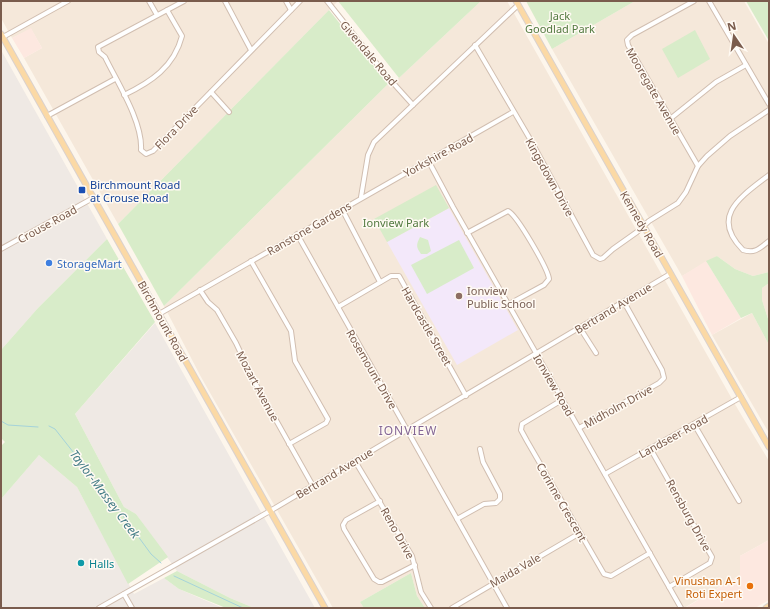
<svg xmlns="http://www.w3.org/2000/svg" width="770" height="609" viewBox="0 0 770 609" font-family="'Noto Sans',sans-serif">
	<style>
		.residential { fill: #f5e8da }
		.commercial { fill: #fde8e0 }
		.industrial { fill: #efe9e4 }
		.education { fill: #f3e8fa }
		.green { fill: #d8ecc9 }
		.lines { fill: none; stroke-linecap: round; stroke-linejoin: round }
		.stream { stroke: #a5d3da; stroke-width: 1 }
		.minor-casing { stroke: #d1beb0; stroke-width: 6 }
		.major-casing { stroke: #dad1cd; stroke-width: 7 }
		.minor { stroke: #fff; stroke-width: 4 }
		.major { stroke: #fbd9a5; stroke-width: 5 }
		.transit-dot { fill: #1a4fb4; stroke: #fffaf3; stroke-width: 1.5 }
		.shop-dot { fill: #3f7fe0; stroke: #fffaf3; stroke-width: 1.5 }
		.education-dot { fill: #8d6e63; stroke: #fffaf3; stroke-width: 1.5 }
		.culture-dot { fill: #0f9aa8; stroke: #fffaf3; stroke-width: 1.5 }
		.food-dot { fill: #e8710a; stroke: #fffaf3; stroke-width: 1.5 }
		.labels { text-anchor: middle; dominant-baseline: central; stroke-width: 3; stroke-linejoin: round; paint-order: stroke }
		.park-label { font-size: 11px; fill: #537a41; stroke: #fffaf3 }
		.street-label { font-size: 11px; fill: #7a5c4d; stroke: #fffaf3 }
		.transit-label { font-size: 11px; fill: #164399; stroke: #fffaf3; text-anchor: start }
		.shop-label { font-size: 11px; fill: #366cbe; stroke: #fffaf3; text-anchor: start }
		.education-label { font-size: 11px; fill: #785e54; stroke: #fffaf3; text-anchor: start }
		.culture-label { font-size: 11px; fill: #0d838f; stroke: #fffaf3; text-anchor: start }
		.food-label { font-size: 11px; fill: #c56008; stroke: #fffaf3; text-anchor: end }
		.neighbourhood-label { font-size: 12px; letter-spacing: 1px; fill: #846695; stroke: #fffaf3 }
		.water-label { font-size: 12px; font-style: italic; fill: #437c86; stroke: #fffaf3 }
	</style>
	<rect width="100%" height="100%" fill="#fdf6ec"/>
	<g class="residential">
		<path d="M1,1H338L118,224L24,58L42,48L31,29L12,38L1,18Z"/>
		<path d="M481,1H507L736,406L769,461V540L740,556V575L684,608H425L417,596L411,573L360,602L364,608H333L201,377L164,306L388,84L399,78Z"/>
		<path d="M635,1H744L769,44V272L753,276L735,269L717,256L682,276L552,49Z"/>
		<path d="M769,283V322L762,300V288Z"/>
		<path d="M752,313L769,345V433L712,335Z"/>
	</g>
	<g class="commercial">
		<path d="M31,28L42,48L24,58L12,38Z"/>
		<path d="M706,261L741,318L712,335L682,276Z"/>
		<path d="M769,540V600L755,608H685L740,575V556Z"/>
	</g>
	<g class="industrial">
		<path d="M1,50L107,239L38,308L1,350Z"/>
		<path d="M155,323L266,521L315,608H254L230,598L177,571L136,514L124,507L75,414Z"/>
		<path d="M39,455L77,487L134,594L164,578L179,589L223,608H1V499Z"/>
	</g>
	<path class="education" d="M449,208L518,330L457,365L387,242Z"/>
	<g class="green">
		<path d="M338,1H481L399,78Z"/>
		<path d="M526,1H635L552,49Z"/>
		<path d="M746,1L769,2V41Z"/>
		<path d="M329,10L388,84L164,306L118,224Z"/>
		<path d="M695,30L710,59L678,78L662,49Z"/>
		<path d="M436,185L449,208L387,242L374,219Z"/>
		<path d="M420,237L428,240L431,251L427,254H421C416,247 416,245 420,237Z"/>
		<path d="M107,239L155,322L75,414L124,507L136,514L168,557L128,584L77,487L39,455L1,499V446L5,442L1,438V350L38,308Z"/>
		<path d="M459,240L474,268L427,294L411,265Z"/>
		<path d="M717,256L735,269L753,276L769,272V283L762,288V300L769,322V345L752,313L741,318L706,261Z"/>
		<path d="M177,571L230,598L254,608H226L179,589L164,578Z"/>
		<path d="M411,573L417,596L425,608H364L360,602Z"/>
	</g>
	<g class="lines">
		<g class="stream">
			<path d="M1,421L8,425L38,427"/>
			<path d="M49,426L55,429L118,509L151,554L161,563"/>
			<path d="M174,576L243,608"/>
		</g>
		<defs>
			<g id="minor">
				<path d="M149,1L157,15"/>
				<path d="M184,1L98,47L99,52L105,57C117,82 143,122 141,150L146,154L153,151L300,1"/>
				<path d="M225,1L251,50"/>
				<path d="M286,1L291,10"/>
				<path d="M327,1L385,74L413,105"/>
				<path d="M694,1L632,35L627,40L628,45L698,166"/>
				<path d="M709,1L769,104"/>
				<path d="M3,37L68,1"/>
				<path d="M475,45L530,139L593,255L600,259L603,258L613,249L637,232L649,221L678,203L686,192L698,166L707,156L730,136L769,110"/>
				<path d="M211,92L229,112"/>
				<path d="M124,95C151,82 174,67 182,36L167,10"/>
				<path d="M47,116L115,79"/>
				<path d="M670,119L716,82L746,65"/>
				<path d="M428,160L453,207L681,608"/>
				<path d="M769,175C742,196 709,216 743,250C755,254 760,248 769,241"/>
				<path d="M361,197L368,155L374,142L518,5"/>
				<path d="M342,209L380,282"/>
				<path d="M467,233L508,211C517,215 548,269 549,279L544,285L509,304"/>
				<path d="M297,234L507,608"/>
				<path d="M1,249L93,198"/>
				<path d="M251,261L291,331L295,361L328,419L326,423L289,444"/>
				<path d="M200,290L208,302L217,310L236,343L254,381L313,486"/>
				<path d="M338,307L391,276H399L466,396"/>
				<path d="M159,314L513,112"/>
				<path d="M580,328L596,353"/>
				<path d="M562,400L522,424L521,430L527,441L604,574L611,576L650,553"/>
				<path d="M694,424L739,501"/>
				<path d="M579,428L659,383L664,378L662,370L624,302"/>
				<path d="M650,448L712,557L710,563L669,587"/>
				<path d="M355,461L412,556L421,592L431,608"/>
				<path d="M605,474L741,397"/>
				<path d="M380,501L346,520L343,525L344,529L374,579L379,582H382L415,565"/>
				<path d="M457,519L484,504L496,503L500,499V494L483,462L480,449"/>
				<path d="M124,594L132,608"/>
				<path d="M99,608L270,511L670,274"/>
				<path d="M452,608L580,533"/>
			</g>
			<g id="major">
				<path d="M516,1L769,447"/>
				<path d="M1,34L325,608"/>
				<path d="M766,608L769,606"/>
			</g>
		</defs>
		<use href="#minor" class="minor-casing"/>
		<use href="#major" class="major-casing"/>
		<use href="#minor" class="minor"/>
		<use href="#major" class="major"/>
	</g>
	<rect class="transit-dot" x="78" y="186" width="8" height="8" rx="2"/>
	<circle class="shop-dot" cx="49" cy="263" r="4"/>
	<circle class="education-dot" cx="459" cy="296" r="4"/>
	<circle class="culture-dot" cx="81" cy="563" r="4"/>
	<circle class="food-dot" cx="750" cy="586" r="4"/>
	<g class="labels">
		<g class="park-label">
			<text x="560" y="15">Jack<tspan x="560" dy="13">Goodlad Park</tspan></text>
			<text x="396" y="222">Ionview Park</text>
		</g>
		<g class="street-label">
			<text transform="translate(369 53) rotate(50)">Givendale Road</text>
			<text transform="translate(654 91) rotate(60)">Mooregate Avenue</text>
			<text transform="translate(176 127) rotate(-46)">Flora Drive</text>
			<text transform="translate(438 155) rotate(-29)">Yorkshire Road</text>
			<text transform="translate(550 177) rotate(61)">Kingsdown Drive</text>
			<text transform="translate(47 224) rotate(-29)">Crouse Road</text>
			<text transform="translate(642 224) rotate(60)">Kennedy Road</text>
			<text transform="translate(309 228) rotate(-30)">Ranstone Gardens</text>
			<text transform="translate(613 308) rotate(-31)">Bertrand Avenue</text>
			<text transform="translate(163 321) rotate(61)">Birchmount Road</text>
			<text transform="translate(427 326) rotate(60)">Hardcastle Street</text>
			<text transform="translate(372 369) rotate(60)">Rosemount Drive</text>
			<text transform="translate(554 385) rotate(60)">Ionview Road</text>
			<text transform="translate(258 386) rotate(62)">Mozart Avenue</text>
			<text transform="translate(618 406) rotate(-29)">Midholm Drive</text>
			<text transform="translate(673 436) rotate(-29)">Landseer Road</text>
			<text transform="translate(334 473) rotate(-31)">Bertrand Avenue</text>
			<text transform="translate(562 502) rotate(60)">Corinne Crescent</text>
			<text transform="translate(689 515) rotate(61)">Rensburg Drive</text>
			<text transform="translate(398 533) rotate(61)">Reno Drive</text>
			<text transform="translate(515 570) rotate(-30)">Maida Vale</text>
		</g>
		<g class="transit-label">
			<text x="90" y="184">Birchmount Road<tspan x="90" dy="13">at Crouse Road</tspan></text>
		</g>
		<g class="shop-label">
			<text x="57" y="263">StorageMart</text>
		</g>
		<g class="education-label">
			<text x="467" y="290">Ionview<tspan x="467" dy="13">Public School</tspan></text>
		</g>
		<g class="culture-label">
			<text x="89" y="563">Halls</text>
		</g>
		<g class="food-label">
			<text x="742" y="580">Vinushan A-1<tspan x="742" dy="13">Roti Expert</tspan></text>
		</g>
		<g class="neighbourhood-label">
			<text x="408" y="430">IONVIEW</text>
		</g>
		<g class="water-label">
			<text transform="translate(105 494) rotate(53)">Taylor-Massey Creek</text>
		</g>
	</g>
	<rect width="770" height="609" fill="none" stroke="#7a5c4d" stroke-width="4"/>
	<g transform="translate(734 36) rotate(347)" stroke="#fffaf3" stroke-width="3" paint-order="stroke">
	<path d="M0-3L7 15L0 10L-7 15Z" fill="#7a5c4d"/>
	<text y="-6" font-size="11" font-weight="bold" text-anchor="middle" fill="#7a5c4d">N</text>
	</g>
</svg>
